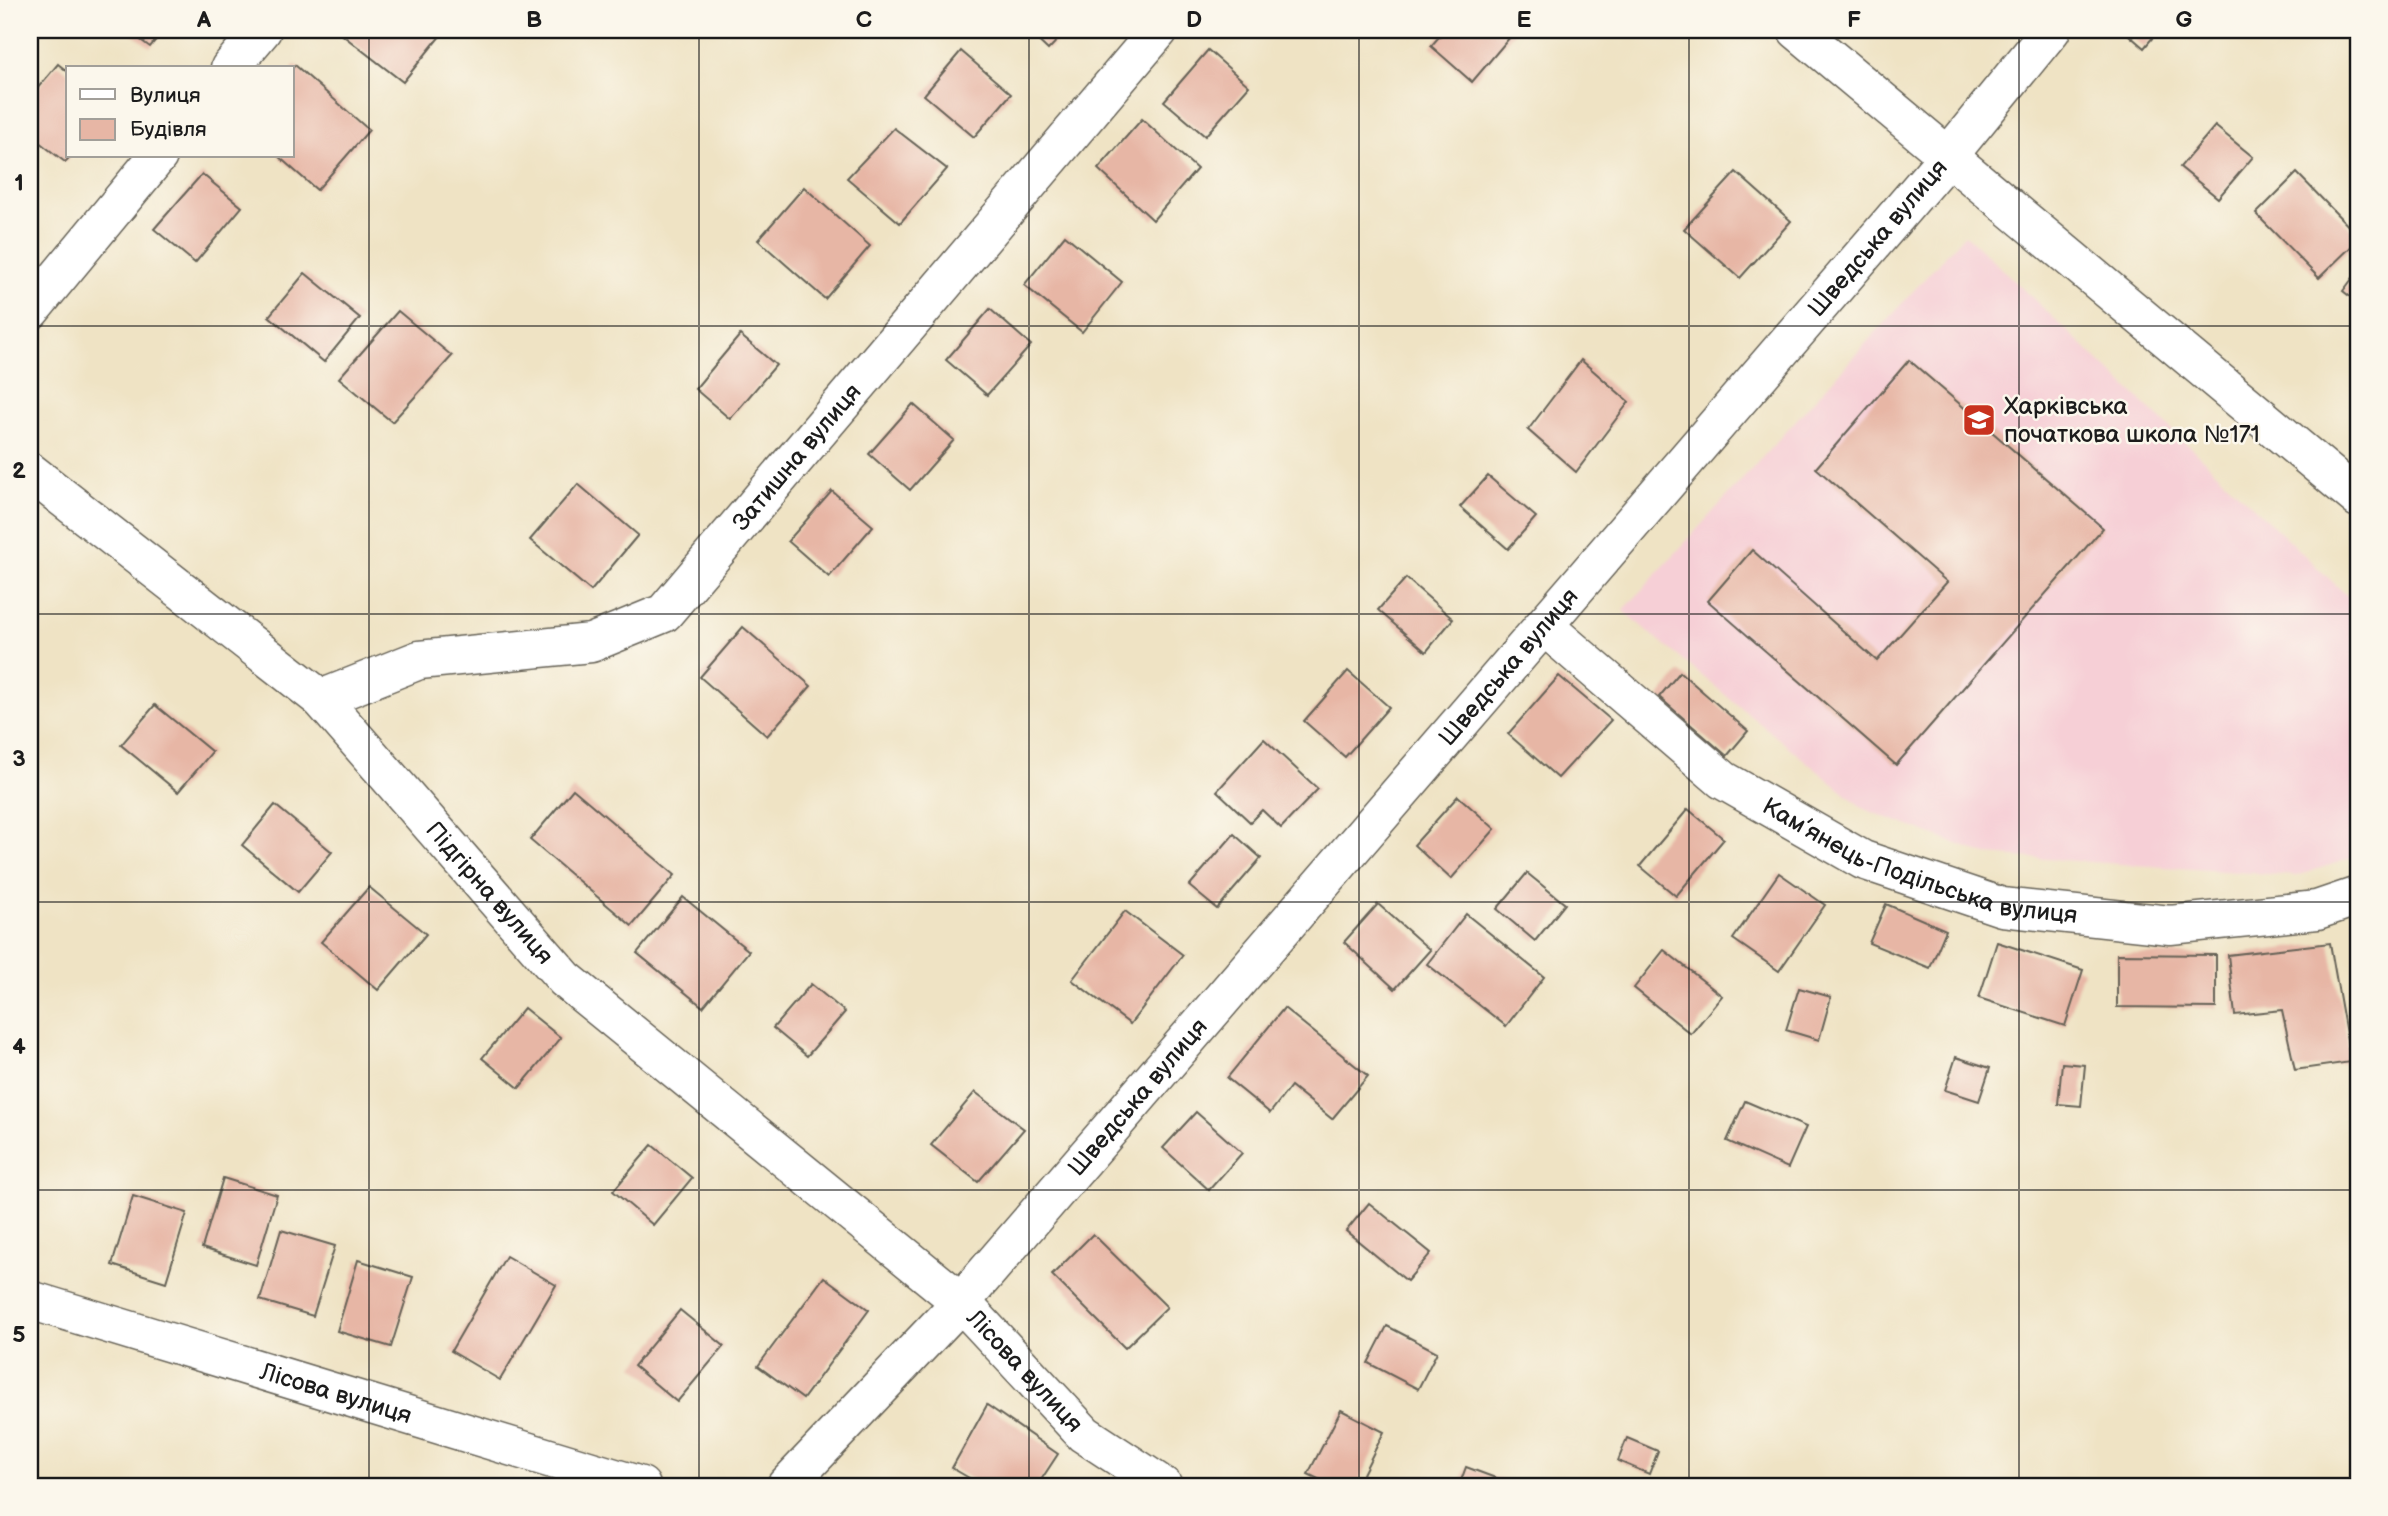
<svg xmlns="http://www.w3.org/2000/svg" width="2388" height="1516" viewBox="0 0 2388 1516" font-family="'Balsamiq Sans',sans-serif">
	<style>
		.built { fill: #f6cfd6 }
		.building { fill: #e7b6a5 }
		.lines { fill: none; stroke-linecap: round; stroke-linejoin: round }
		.street-casing { stroke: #666257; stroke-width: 41 }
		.street { stroke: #fff; stroke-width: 38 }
		.grid { fill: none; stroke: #1c1c1c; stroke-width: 2; stroke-opacity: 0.55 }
		.labels { text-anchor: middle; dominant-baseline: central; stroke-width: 5; stroke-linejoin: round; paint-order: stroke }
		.street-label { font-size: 24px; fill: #1c1c1c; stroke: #fbf7ec }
		.poi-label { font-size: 24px; fill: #1c1c1c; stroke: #fbf7ec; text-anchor: start }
		.neatline { fill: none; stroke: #1c1c1c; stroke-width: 2.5 }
		.grid-label { font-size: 23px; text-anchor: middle; font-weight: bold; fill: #1c1c1c }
	</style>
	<rect width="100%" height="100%" fill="#fbf7ec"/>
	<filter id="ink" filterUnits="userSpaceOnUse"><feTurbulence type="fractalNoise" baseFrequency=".0143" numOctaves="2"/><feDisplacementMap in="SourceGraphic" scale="14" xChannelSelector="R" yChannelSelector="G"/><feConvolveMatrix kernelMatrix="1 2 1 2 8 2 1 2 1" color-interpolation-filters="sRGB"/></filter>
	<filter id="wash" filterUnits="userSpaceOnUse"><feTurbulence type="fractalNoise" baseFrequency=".00686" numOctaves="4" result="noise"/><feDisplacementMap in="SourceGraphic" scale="28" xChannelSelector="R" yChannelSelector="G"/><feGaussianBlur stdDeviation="1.57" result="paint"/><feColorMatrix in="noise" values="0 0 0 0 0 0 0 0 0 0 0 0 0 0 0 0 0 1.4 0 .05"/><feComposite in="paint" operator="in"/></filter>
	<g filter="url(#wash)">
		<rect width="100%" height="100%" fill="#efe3c4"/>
		<path class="built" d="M1965,234L2358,606V856L2296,876L1986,855L1864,809L1623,611Z"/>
		<g id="blocks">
			<g class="building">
				<path d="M127,30H164L150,47Z"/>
				<path d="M336,30H445L403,82Z"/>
				<path d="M1027,30H1067L1048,50Z"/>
				<path d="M1445,30H1516L1472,82L1431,46Z"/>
				<path d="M2123,30H2159L2144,48Z"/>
				<path d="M1208,50L1249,86L1205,136L1164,101Z"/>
				<path d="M961,51L1011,94L974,137L924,95Z"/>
				<path d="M58,64L68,72V156H71L65,162L30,135V97Z"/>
				<path d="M295,65L369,130L317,190L278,156H292V69Z"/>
				<path d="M1142,119L1197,169L1153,220L1098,169Z"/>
				<path d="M2215,126L2253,157L2218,198L2180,167Z"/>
				<path d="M894,128L947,169L900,223L847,178Z"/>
				<path d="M1736,172L1791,221L1740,278L1684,229Z"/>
				<path d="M2297,173L2358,236V240L2319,278L2256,214Z"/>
				<path d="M202,174L242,207L195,263L154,229Z"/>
				<path d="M804,187L870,246L825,299L758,240Z"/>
				<path d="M1065,235L1122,282L1082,332L1024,285Z"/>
				<path d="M2358,271V303L2343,291Z"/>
				<path d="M305,273L360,318L324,362L269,316Z"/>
				<path d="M990,309L1031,345L987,395L946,360Z"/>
				<path d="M398,311L452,356L392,422L339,378Z"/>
				<path d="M740,335L776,365L730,419L695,389Z"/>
				<path d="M1581,360L1629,402L1576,472L1528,430Z"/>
				<path d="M1909,360L2103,528L1896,765L1708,601L1752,550L1877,661L1947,582L1816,468Z"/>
				<path d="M913,404L954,440L910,490L869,454Z"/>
				<path d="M1488,476L1536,517L1508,549L1460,507Z"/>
				<path d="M578,484L638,535L591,591L530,540Z"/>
				<path d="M832,491L873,526L829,577L788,541Z"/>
				<path d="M1406,578L1453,619L1426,652L1378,610Z"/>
				<path d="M743,627L811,686L767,736L700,677Z"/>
				<path d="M1348,671L1389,707L1345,757L1304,721Z"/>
				<path d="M1680,672L1748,731L1727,756L1659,697Z"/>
				<path d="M1559,676L1611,720L1558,778L1508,734Z"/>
				<path d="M155,705L212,752L178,792L121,745Z"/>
				<path d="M1264,739L1318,789L1281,828L1262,810L1250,822L1217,791Z"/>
				<path d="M573,789L675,875L632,926L530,840Z"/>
				<path d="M1458,796L1495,829L1451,879L1414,845Z"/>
				<path d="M275,805L332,852L298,892L242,845Z"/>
				<path d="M1688,809L1724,839L1676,896L1640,866Z"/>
				<path d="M1234,834L1261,858L1217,909L1189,886Z"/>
				<path d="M1527,873L1565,904L1535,941L1497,909Z"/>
				<path d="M1779,873L1825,905L1779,971L1733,939Z"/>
				<path d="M369,887L426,934L378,990L321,942Z"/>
				<path d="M683,897L749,951L703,1007L637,953Z"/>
				<path d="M1378,904L1430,950L1395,989L1344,942Z"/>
				<path d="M1886,904L1946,930L1930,968L1869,943Z"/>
				<path d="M1125,911L1183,955L1130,1024L1072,980Z"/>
				<path d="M1466,914L1544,977L1506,1026L1427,964Z"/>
				<path d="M1997,942L2083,970L2065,1026L1979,998Z"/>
				<path d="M2330,943L2351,1062L2295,1070L2282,1010L2235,1015L2228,955Z"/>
				<path d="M1664,950L1722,996L1691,1034L1634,988Z"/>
				<path d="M2117,954L2216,955V1008L2117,1007Z"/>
				<path d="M811,984L845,1012L807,1056L773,1028Z"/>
				<path d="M1799,988L1831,997L1819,1040L1786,1030Z"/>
				<path d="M524,1008L561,1038L519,1088L482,1058Z"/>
				<path d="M1284,1008L1368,1076L1332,1119L1291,1086L1270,1113L1227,1078Z"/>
				<path d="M1956,1057L1990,1068L1979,1101L1945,1090Z"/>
				<path d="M2062,1063L2085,1065L2081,1106L2058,1104Z"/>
				<path d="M975,1092L1024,1129L978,1182L931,1145Z"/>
				<path d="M1745,1101L1806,1127L1788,1168L1727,1141Z"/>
				<path d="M1196,1112L1242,1153L1209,1190L1163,1148Z"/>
				<path d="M652,1145L692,1178L653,1225L613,1191Z"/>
				<path d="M223,1178L277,1195L256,1265L202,1248Z"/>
				<path d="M133,1196L187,1213L166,1282L112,1265Z"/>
				<path d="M1369,1203L1431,1253L1407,1281L1346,1231Z"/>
				<path d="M281,1230L335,1246L313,1316L260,1300Z"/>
				<path d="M1093,1234L1167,1307L1125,1348L1052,1275Z"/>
				<path d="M506,1256L556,1285L500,1380L451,1351Z"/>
				<path d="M358,1260L413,1277L391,1347L337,1331Z"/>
				<path d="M824,1277L869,1310L803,1399L758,1366Z"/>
				<path d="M680,1310L724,1346L677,1402L634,1366Z"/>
				<path d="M1387,1326L1437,1352L1418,1389L1368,1363Z"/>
				<path d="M987,1405L1058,1454L1037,1486H983L952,1468Z"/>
				<path d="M1341,1410L1384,1432L1357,1486H1333L1308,1474Z"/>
				<path d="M1627,1438L1658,1451L1649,1474L1618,1461Z"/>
				<path d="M1466,1467L1517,1486H1459Z"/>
			</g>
		</g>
	</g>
	<g filter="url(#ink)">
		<use href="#blocks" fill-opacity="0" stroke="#666257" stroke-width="2"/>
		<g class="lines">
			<defs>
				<g id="street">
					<path d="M1797,30L2358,498"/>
					<path d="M230,68L262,30"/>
					<path d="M30,311L158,156"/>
					<path id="s1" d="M30,472L321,699L565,979L961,1302L1949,155L2051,30"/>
					<path id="s2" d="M1544,626L1723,780L1863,860L2002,907L2170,925L2317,910L2358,896"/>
					<path id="s3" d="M321,699L419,660L591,643L664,613L1159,30"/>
					<path id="s4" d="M30,1300L641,1486"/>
					<path id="s5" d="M786,1486L961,1302L1084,1434L1163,1486"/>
				</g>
			</defs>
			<use href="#street" class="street-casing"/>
			<use href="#street" class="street"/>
		</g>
	</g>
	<path class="grid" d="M369,30V1486M699,30V1486M1029,30V1486M1359,30V1486M1689,30V1486M2019,30V1486M30,326H2358M30,614H2358M30,902H2358M30,1190H2358"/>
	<defs>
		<symbol id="school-square" viewBox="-11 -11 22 22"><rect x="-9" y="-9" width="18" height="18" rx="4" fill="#c8321e" stroke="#fbf7ec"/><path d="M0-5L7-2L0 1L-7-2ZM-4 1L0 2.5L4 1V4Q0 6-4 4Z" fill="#fff"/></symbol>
	</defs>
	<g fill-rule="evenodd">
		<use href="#school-square" x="1960" y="401" width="38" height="38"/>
	</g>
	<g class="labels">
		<g class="street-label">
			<text stroke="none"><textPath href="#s1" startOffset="2656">Шведська вулиця</textPath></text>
			<text stroke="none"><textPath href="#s3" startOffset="562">Затишна вулиця</textPath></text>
			<text stroke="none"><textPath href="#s1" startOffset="2090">Шведська вулиця</textPath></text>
			<text stroke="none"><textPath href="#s2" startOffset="452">Кам’янець-Подільська вулиця</textPath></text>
			<text stroke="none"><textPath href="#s1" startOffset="626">Підгірна вулиця</textPath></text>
			<text stroke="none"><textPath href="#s1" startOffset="1522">Шведська вулиця</textPath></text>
			<text stroke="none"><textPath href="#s5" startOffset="348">Лісова вулиця</textPath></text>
			<text stroke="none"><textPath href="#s4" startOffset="320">Лісова вулиця</textPath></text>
		</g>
		<g class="poi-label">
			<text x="2004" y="406">Харківська<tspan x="2004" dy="28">початкова школа №171</tspan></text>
		</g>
	</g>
	<rect width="2388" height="1516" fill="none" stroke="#fbf7ec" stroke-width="77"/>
	<rect x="66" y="66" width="228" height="91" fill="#fbf7ec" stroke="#a29f99" stroke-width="2"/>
	<rect x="80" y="89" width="35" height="10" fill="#ffffff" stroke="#a29f99" stroke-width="2"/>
	<text x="130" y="102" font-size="21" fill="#1c1c1c">Вулиця</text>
	<rect x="80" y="119" width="35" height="21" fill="#e7b6a5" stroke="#a29f99" stroke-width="2"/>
	<text x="130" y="136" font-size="21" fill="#1c1c1c">Будівля</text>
	<rect x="38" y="38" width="2312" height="1440" class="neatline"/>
	<g class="grid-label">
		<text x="204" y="27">A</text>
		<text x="534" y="27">B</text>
		<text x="864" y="27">C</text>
		<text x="1194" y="27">D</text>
		<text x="1524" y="27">E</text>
		<text x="1854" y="27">F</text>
		<text x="2184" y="27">G</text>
		<text x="19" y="190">1</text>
		<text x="19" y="478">2</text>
		<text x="19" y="766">3</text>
		<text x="19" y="1054">4</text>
		<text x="19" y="1342">5</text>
	</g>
</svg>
